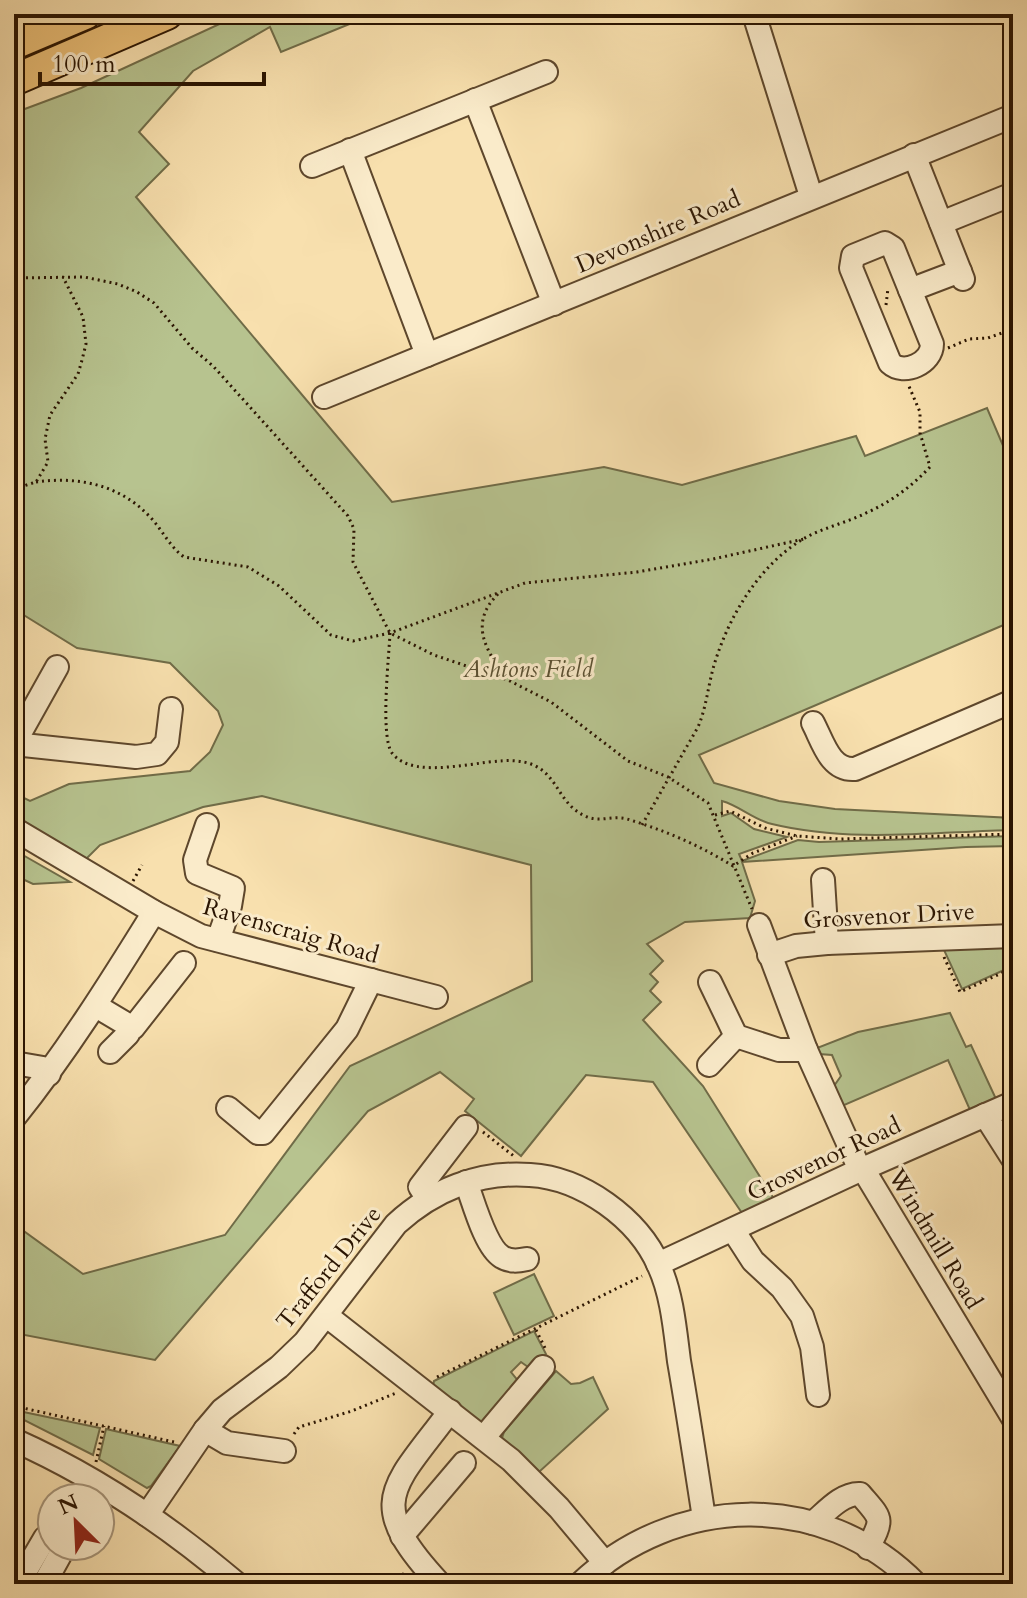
<svg xmlns="http://www.w3.org/2000/svg" width="1027" height="1598" viewBox="0 0 1027 1598" font-family="Cardo,serif">
	<style>
		.green { fill: #b7c38f; stroke: #706c48; stroke-width: 2 }
		.lines { fill: none; stroke-linecap: round; stroke-linejoin: round }
		.minor-casing { stroke: #5e472c; stroke-width: 26 }
		.highway-casing { stroke: #2a1401; stroke-width: 34 }
		.path { stroke: #2a1401; stroke-width: 3; stroke-dasharray: 2 4; stroke-linecap: butt }
		.minor { stroke: #faebca; stroke-width: 22 }
		.highway { stroke: #ecc077; stroke-width: 30 }
		.labels { text-anchor: middle; dominant-baseline: central; stroke-width: 6; stroke-linejoin: round; paint-order: stroke }
		.street-label { font-size: 24px; fill: #2a1401; stroke: #faebca }
		.park-label { font-size: 24px; font-style: italic; fill: #5b5133; stroke: #faebca }
	</style>
	<rect width="100%" height="100%" fill="#f8e0ae"/>
	<filter id="stains"><feTurbulence type="fractalNoise" baseFrequency=".0025" numOctaves="4"/><feColorMatrix values="0 0 0 0 .2 0 0 0 0 .09 0 0 0 0 .02 0 0 0 .5 -.17"/></filter>
	<radialGradient id="worn" r=".72"><stop offset=".6" stop-color="#630" stop-opacity="0"/><stop offset="1" stop-color="#630" stop-opacity=".3"/></radialGradient>
	<g class="green">
		<path d="M241,14H374L281,52L270,27L193,71L139,132L169,164L136,197L392,502L604,467L682,485L856,436L865,456L987,408L1013,469V621L699,755L714,783L779,801L835,809L1013,818V830C933,832 850,843 772,824C754,820 740,806 722,801V816L731,813L754,829L787,837L739,854L742,861L798,840L819,842L1013,836V846L966,847L742,862L755,901L750,918L685,922L647,944L663,961L650,974L658,982L650,991L661,1002L643,1020L703,1086L774,1199L742,1213L653,1082L586,1075L521,1156L465,1111L474,1099L440,1072L368,1111L155,1360L14,1333V1323L23,1292L14,1290V1224L83,1274L225,1235L350,1066L532,981L531,865L262,796L203,807L100,845L84,861L14,818V793L30,801L69,784L190,771L210,752L223,725L218,711L170,663L77,648L14,609V113L81,88Z"/>
		<path d="M14,850L70,882L33,884L14,875Z"/>
		<path d="M1013,946V966L962,989L944,950Z"/>
		<path d="M950,1013L966,1047L971,1045L996,1099L970,1110L948,1060L842,1106L834,1086L841,1076L832,1055L819,1054L817,1048L858,1032Z"/>
		<path d="M534,1274L554,1316L514,1335L494,1293Z"/>
		<path d="M534,1331L546,1354L536,1365L528,1367L521,1362L511,1372L519,1382L483,1424L433,1386L434,1381Z"/>
		<path d="M556,1371L571,1384L580,1383L593,1377L608,1409L539,1472L502,1438L504,1432Z"/>
		<path d="M14,1410L100,1428L93,1455L14,1415Z"/>
		<path d="M106,1429L180,1446L151,1486L147,1488L99,1459Z"/>
	</g>
	<g class="lines">
		<defs>
			<g id="minor">
				<path d="M754,14L811,196"/>
				<path d="M475,100L554,304"/>
				<path d="M350,150L427,355"/>
				<path d="M914,155L963,279"/>
				<path d="M312,166L546,72"/>
				<path d="M941,223L1013,194"/>
				<path d="M885,243L893,248L932,344C932,363 904,376 890,363L851,268L853,256Z"/>
				<path d="M910,290L960,271"/>
				<path d="M324,397L1013,116"/>
				<path d="M813,723C823,742 830,771 855,769L1013,701"/>
				<path d="M14,744L136,757L157,754L167,742L171,709"/>
				<path d="M14,744L57,667"/>
				<path d="M207,825L195,860L197,873L233,888L230,906L218,940"/>
				<path d="M14,829L154,912L201,936L436,997"/>
				<path d="M823,880L827,943"/>
				<path d="M759,925L806,1050L860,1170"/>
				<path d="M769,955L796,946L827,943L1013,936"/>
				<path d="M710,982L736,1036L779,1050H806"/>
				<path d="M96,1006L133,1028L184,963"/>
				<path d="M110,1052L128,1034L129,1028"/>
				<path d="M14,1063L43,1068L49,1074"/>
				<path d="M709,1065L736,1036"/>
				<path d="M228,1108L258,1133H263L347,1029L371,980"/>
				<path d="M985,1115L1013,1159"/>
				<path d="M14,1118C66,1053 110,983 154,912"/>
				<path d="M863,1169L1013,1418"/>
				<path d="M466,1182C473,1200 485,1247 502,1257C510,1262 518,1261 527,1259"/>
				<path d="M428,1199L420,1187L466,1127"/>
				<path d="M733,1230L753,1261L782,1288L802,1316L812,1347L818,1395"/>
				<path d="M658,1264L860,1170L1013,1103"/>
				<path d="M327,1316L511,1460L559,1508L605,1563"/>
				<path d="M205,1430L227,1443L284,1451"/>
				<path d="M484,1437L543,1367"/>
				<path d="M14,1440C95,1476 170,1527 237,1584"/>
				<path d="M147,1515L205,1430L222,1410L279,1367L305,1342L396,1224C433,1190 479,1171 530,1175C582,1178 638,1218 659,1266C672,1294 675,1330 679,1361C688,1413 696,1466 704,1518"/>
				<path d="M813,1523C826,1512 842,1493 860,1494C882,1520 884,1517 868,1548"/>
				<path d="M402,1536L464,1463"/>
				<path d="M439,1583C363,1501 393,1488 450,1411"/>
				<path d="M18,1584L45,1538"/>
				<path d="M44,1584L65,1546"/>
				<path d="M580,1584C674,1494 823,1489 916,1584"/>
			</g>
			<g id="highway">
				<path d="M14,44L85,14"/>
				<path d="M14,80L167,14"/>
			</g>
		</defs>
		<use href="#minor" class="minor-casing"/>
		<use href="#highway" class="highway-casing"/>
		<g class="path">
			<path d="M14,278L84,277L118,284L137,292L154,303L192,348L213,366L348,516L354,529L353,562L390,633L434,655L508,680L551,702L628,761L668,777L708,803L752,909"/>
			<path d="M886,305L888,288"/>
			<path d="M948,348L969,339L988,338L1013,329"/>
			<path d="M36,482C79,476 121,485 151,518C163,531 170,547 184,557L248,567L279,586L331,635L353,641L390,633L525,583L637,572L713,559L804,539"/>
			<path d="M14,489L36,482L48,462L45,439L50,415L78,374L82,360L86,344L83,317L63,277"/>
			<path d="M498,594C469,623 485,649 506,678"/>
			<path d="M390,633C389,657 380,736 392,753C415,783 485,757 517,761C559,765 554,802 585,816C599,823 613,815 627,819C664,830 701,846 733,866L753,853L797,836"/>
			<path d="M715,815L730,811L765,828L797,836L840,839L1013,834"/>
			<path d="M642,825L698,727C707,706 708,684 715,662C730,614 760,565 803,539C822,528 846,523 866,513C891,502 912,486 930,467L920,433V412L908,384"/>
			<path d="M133,881L142,865"/>
			<path d="M944,957L960,992L1013,968"/>
			<path d="M483,1132L515,1157"/>
			<path d="M536,1330L545,1348"/>
			<path d="M437,1377L642,1276"/>
			<path d="M14,1406L174,1442"/>
			<path d="M294,1434L299,1427L352,1411L396,1393"/>
			<path d="M96,1462L104,1426"/>
			<path d="M395,1584L406,1571"/>
		</g>
		<use href="#minor" class="minor"/>
		<use href="#highway" class="highway"/>
	</g>
	<g class="labels">
		<g class="street-label">
			<text transform="translate(658 232) rotate(-23)">Devonshire Road</text>
			<text transform="translate(889 916) rotate(-3)">Grosvenor Drive</text>
			<text transform="translate(291 931) rotate(16)">Ravenscraig Road</text>
			<text transform="translate(824 1159) rotate(-25)">Grosvenor Road</text>
			<text transform="translate(935 1239) rotate(59)">Windmill Road</text>
			<text transform="translate(329 1268) rotate(-51)">Trafford Drive</text>
		</g>
		<g class="park-label">
			<text x="528" y="669">Ashtons Field</text>
		</g>
	</g>
	<rect width="1027" height="1598" fill="none" stroke="#f8e0ae" stroke-width="48"/>
	<rect x="16" y="16" width="995" height="1566" fill="none" stroke="#2a1401" stroke-width="4"/>
	<rect x="24" y="24" width="979" height="1550" fill="none" stroke="#2a1401" stroke-width="2"/>
	<g transform="translate(76 1522) rotate(336)"><circle r="38" fill="#faebca" stroke="#a7957a" stroke-width="2"/>
	<path d="M0-6L14 30L0 20L-14 30Z" fill="#8f2418"/>
	<text y="-12" font-size="22" font-weight="bold" text-anchor="middle" fill="#2a1401">N</text>
	</g>
	<path d="M40 72v12h224v-12" fill="none" stroke="#2a1401" stroke-width="4"/>
	<text x="52" y="72" font-size="24" fill="#2a1401" stroke="#faebca" stroke-width="6" paint-order="stroke">100 m</text>
	<rect width="100%" height="100%" filter="url(#stains)"/>
	<rect width="100%" height="100%" fill="url(#worn)"/>
</svg>
